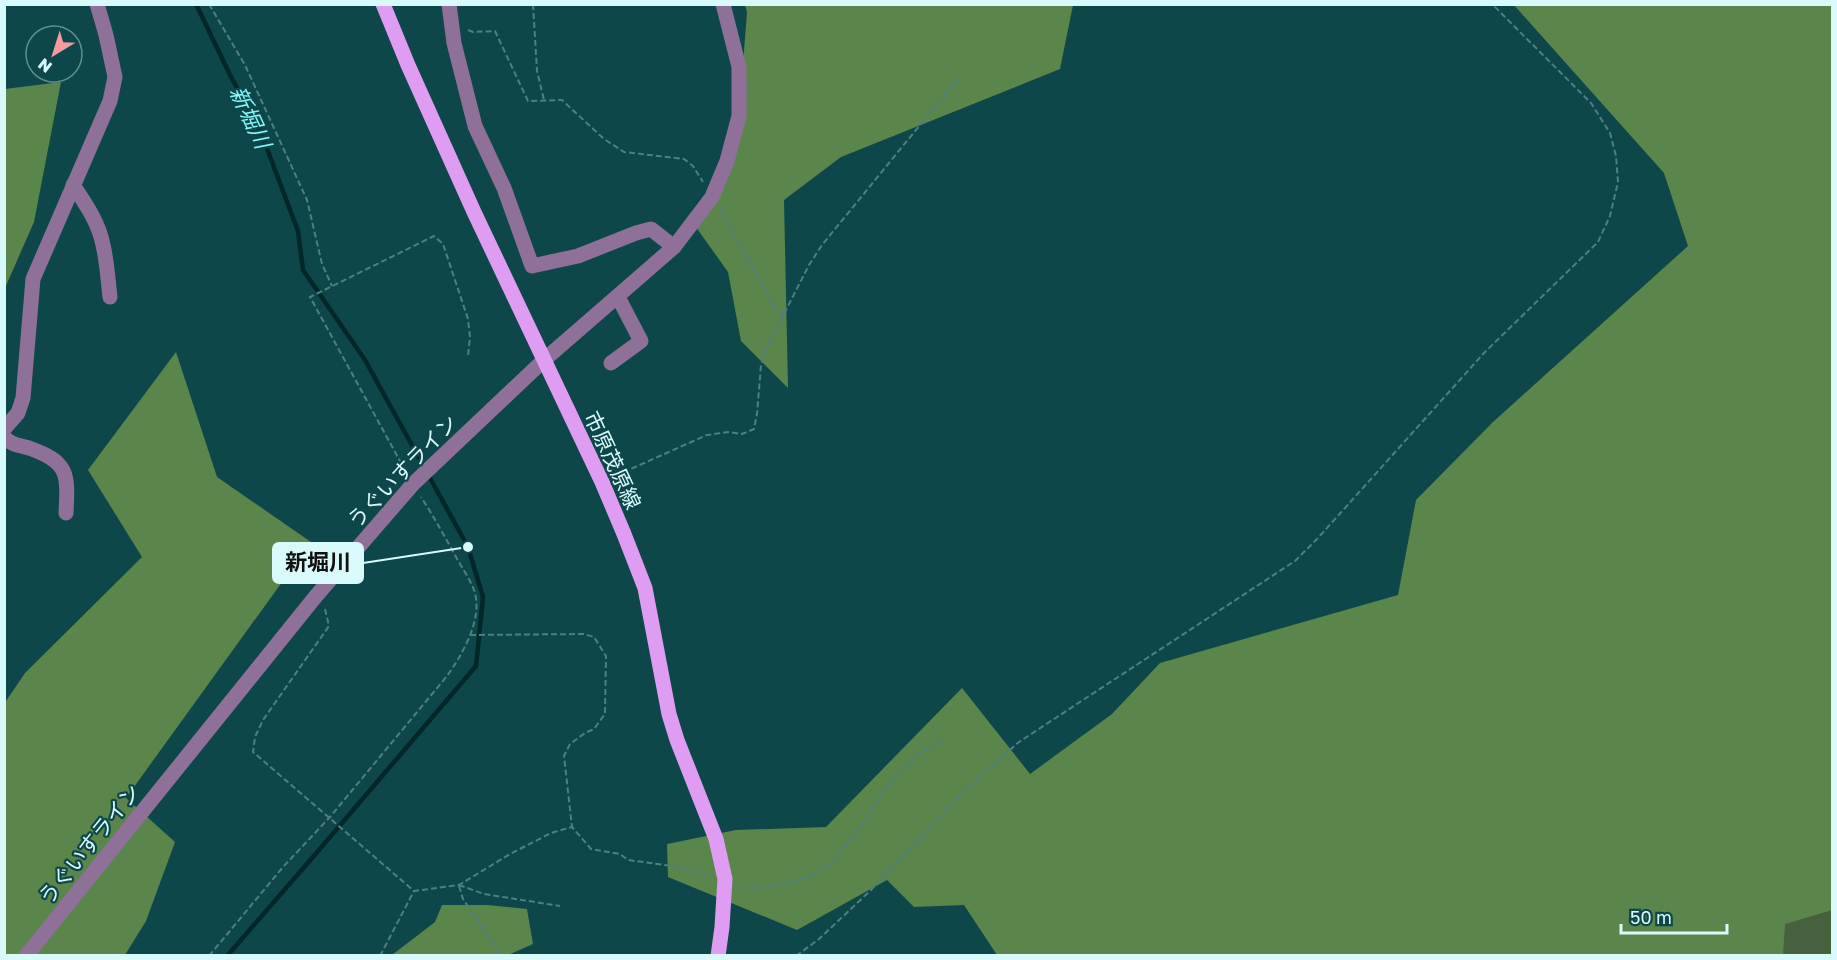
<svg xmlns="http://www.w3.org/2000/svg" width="1837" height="960" viewBox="0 0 1837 960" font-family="'Golos Text','Noto Sans JP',sans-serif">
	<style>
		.green { fill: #47613f }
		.forest { fill: #5a864b }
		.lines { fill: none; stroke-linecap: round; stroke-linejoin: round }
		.stream { stroke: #032728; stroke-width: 4.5 }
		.path { stroke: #4e7f81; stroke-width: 2; stroke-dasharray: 6 3; stroke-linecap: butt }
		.minor { stroke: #8f7099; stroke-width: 15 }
		.major { stroke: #de9df2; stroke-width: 15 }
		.labels { text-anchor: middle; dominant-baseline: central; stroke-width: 4.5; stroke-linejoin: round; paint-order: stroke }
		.street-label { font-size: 21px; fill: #d8fafb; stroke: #0e4749 }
		.water-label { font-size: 22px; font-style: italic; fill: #85f6f9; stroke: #0e4749 }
		.leader { fill: none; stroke: #d8fafb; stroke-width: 2 }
		.callout-dot { fill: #d8fafb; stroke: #0e4749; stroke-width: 2 }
		.callout { fill: #d8fafb; stroke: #d8fafb; stroke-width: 2 }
		.callout-label { font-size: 22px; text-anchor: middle; font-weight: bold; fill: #111 }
	</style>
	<rect width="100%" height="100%" fill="#0e4749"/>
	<path class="green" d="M1832,875V955L1747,956Z"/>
	<g class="forest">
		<path d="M745,5H1073L1060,69L841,157L784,200L788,388L741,341L728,272L693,223L739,116L747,12Z"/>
		<path d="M1514,5H1832V910L1785,924L1783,955H997L964,905L914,907L887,880L797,930L668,877L667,844L736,830L826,827L962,688L1030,774L1112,714L1160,663L1398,595L1416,500L1493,422L1688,246L1664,173Z"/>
		<path d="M61,82L34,222L5,288V89Z"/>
		<path d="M176,352L217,477L311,542L126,798L175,842L146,921L125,955H5L4,704L25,673L142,557L88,470Z"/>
		<path d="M442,905H487L527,909L533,944L508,955H392L435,922Z"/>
	</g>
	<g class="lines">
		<path class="stream" d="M196,4L230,75L260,130L298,231L303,270L365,360L468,547L483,597L476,666L319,850L227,956"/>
		<g class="path">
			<path d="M209,4L245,65L307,200L322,264L332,286"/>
			<path d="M533,4L537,71L544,100"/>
			<path d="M468,30L473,32L495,31L528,101L562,100L604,139L624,152L684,159L693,166L703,182"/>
			<path d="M720,209L775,308L783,314"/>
			<path d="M406,472L310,297L434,236L443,244L468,319L470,337L468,356"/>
			<path d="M615,476L707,435L728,432L742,434L754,429L757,414L761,365L766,349L809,265L822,245L960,76"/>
			<path d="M325,609L329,626L263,720L255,737L253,752L414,891L459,885L510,854L551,833L572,827L591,849L620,854L628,860L672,866L708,875"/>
			<path d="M470,635L584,634L594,637L606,656L605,714L594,729L585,733L570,744L564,756L572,827"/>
			<path d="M459,885L484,894L560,906"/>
			<path d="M459,886L463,899L501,956"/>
			<path d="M740,888H765L807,878L832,864L864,822L883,791L916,755L946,739"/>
			<path d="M209,956L283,867L330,817L447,676C462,655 484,618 474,590C470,579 462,568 456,557C445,537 434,517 421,497"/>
			<path d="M380,956L414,891"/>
			<path d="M796,956L819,939L871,890L964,791L1019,742L1295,561L1318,538L1484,353L1598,242L1610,216L1618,182L1616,156L1610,133L1591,103L1492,4"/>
		</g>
		<g class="minor">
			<path d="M449,4L454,43L475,126L504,188L532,266L578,256L636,233L651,229L674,247"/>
			<path d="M73,185C85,203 99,223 103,245C107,262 108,280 110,297"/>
			<path d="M611,363L641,341L618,297"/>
			<path d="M4,429L18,413L23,398L33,279L110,101L115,77L106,35L97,4"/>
			<path d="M4,437C11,445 19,445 29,448C69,462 68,474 66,513"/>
			<path d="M26,956L316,596L413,484L544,360L674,247L712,197L727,161L739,116V67L723,4"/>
		</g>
		<path class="major" d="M383,4L408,65L474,212L602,482L624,534L645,588L669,714L677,740L716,839L725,879L722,927L718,956"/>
	</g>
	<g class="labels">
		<g class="street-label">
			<text transform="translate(613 460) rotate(65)">市原茂原線</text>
			<text transform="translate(402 471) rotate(-46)">うぐいすライン</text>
			<text transform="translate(89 844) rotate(-51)">うぐいすライン</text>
		</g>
		<g class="water-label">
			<text transform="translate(251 117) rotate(65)">新堀川</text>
		</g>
	</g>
	<path class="leader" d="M468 547L363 563"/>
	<circle class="callout-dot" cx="468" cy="547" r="6"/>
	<rect class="callout" x="273" y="543" width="90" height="40" rx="6"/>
	<g class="callout-label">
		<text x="318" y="570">新堀川</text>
	</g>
	<rect width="1837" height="960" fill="none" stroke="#d8fafb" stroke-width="12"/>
	<g transform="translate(54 54) rotate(218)"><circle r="28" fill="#0e4749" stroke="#5f8f90" stroke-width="1.5"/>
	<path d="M0-4.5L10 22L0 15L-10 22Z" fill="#f59b9d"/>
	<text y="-9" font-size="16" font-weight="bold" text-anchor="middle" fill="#d8fafb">N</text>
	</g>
	<path d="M1621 924v9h106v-9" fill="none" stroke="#d8fafb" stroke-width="3"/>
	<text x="1630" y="924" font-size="18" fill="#d8fafb" stroke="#0e4749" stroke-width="4.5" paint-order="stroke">50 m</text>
</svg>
